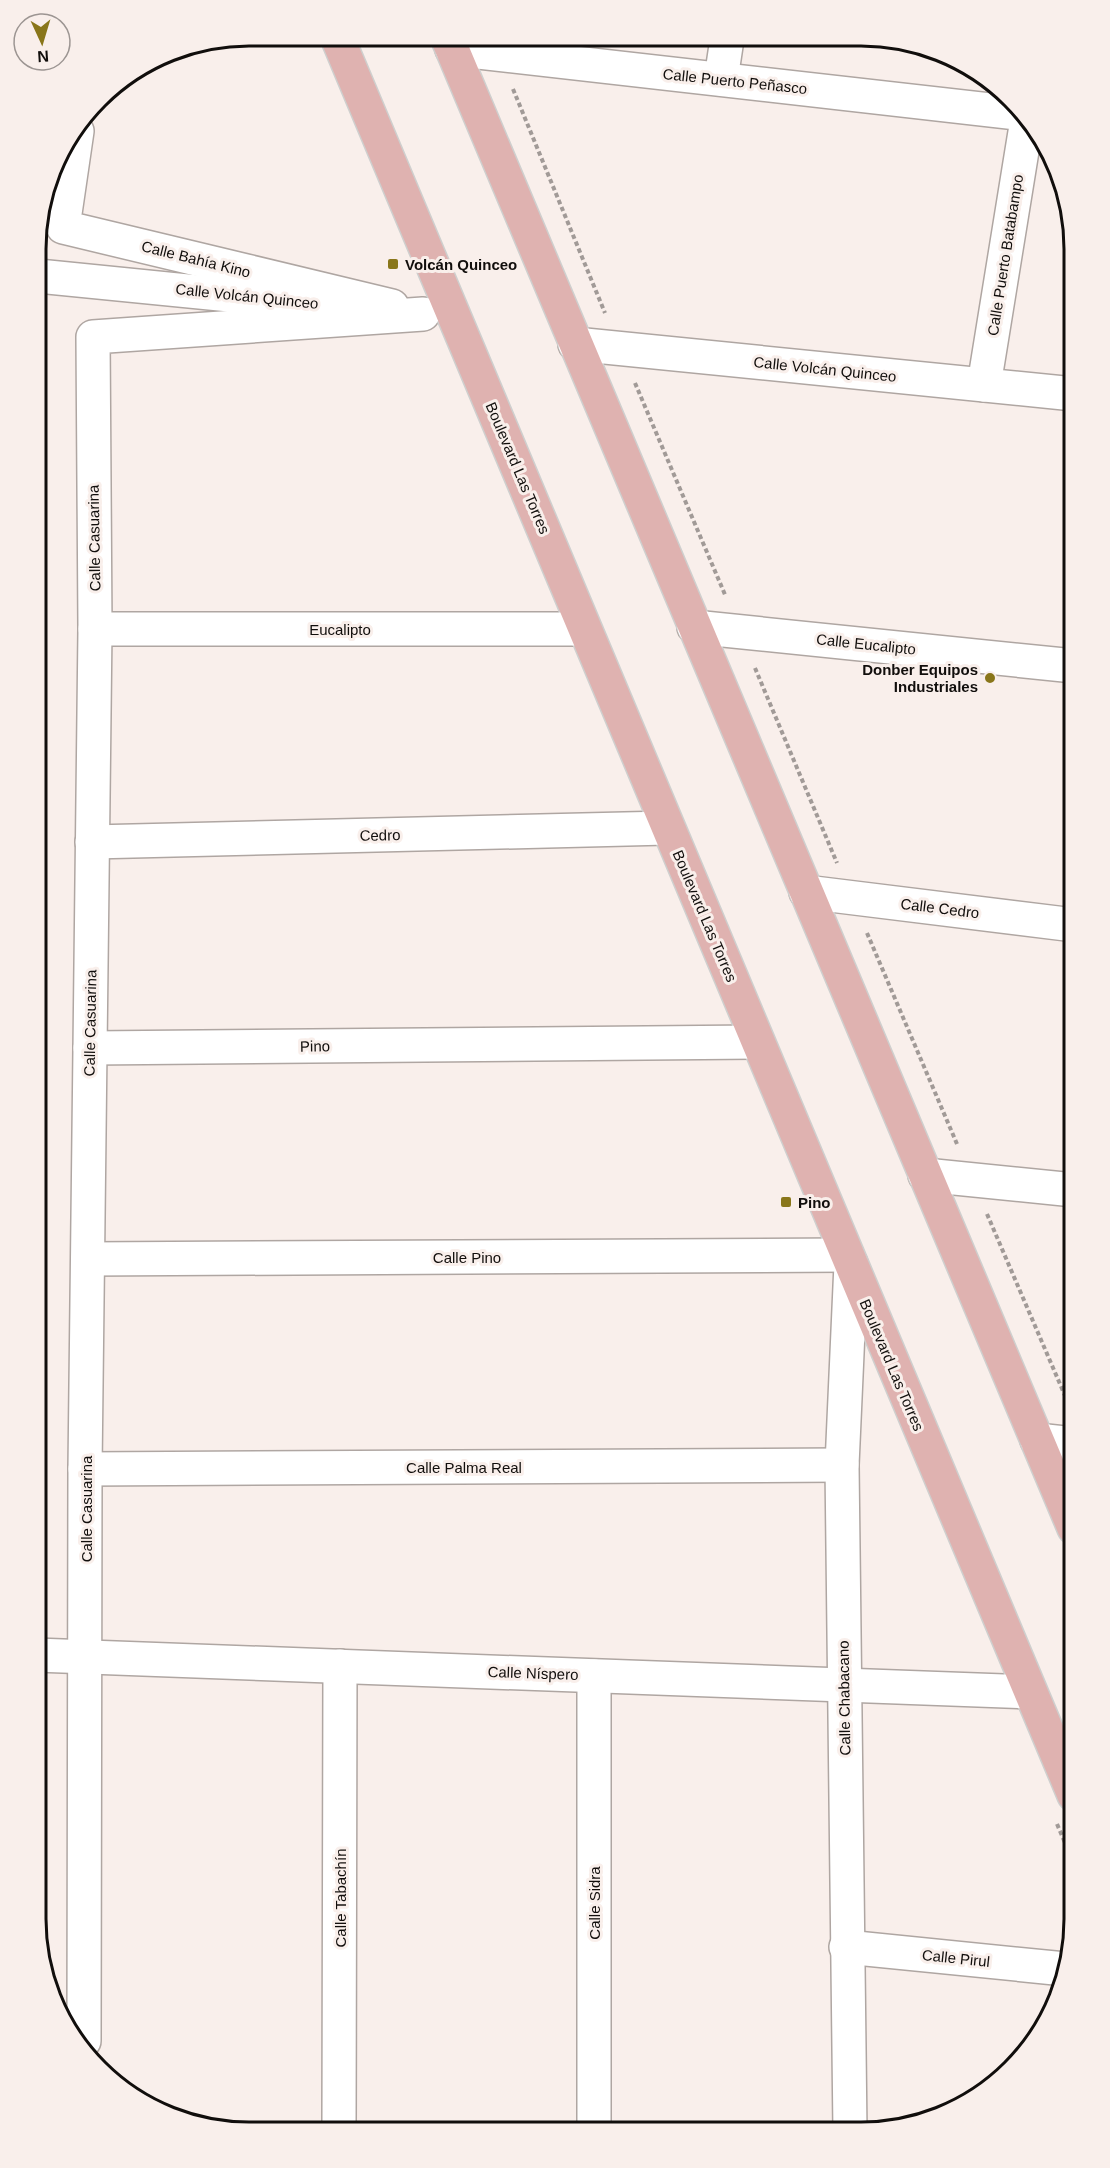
<svg xmlns="http://www.w3.org/2000/svg" width="1110" height="2168" viewBox="0 0 1110 2168" font-family="Arial,sans-serif">
	<style>
		.lines { fill: none; stroke-linecap: round; stroke-linejoin: round }
		.street-casing { stroke: #afa6a2; stroke-width: 36 }
		.primary-casing { stroke: #cfcfce; stroke-width: 36 }
		.path { stroke: #a19a97; stroke-width: 4; stroke-dasharray: 4.5 3; stroke-linecap: butt }
		.street { stroke: #fff; stroke-width: 33 }
		.primary { stroke: #dfb2b0; stroke-width: 33 }
		.poi-dot { fill: #89761a; stroke: #f9efeb; stroke-width: 2 }
		.labels { text-anchor: middle; dominant-baseline: central; stroke-width: 6; stroke-linejoin: round; paint-order: stroke }
		.street-label { font-size: 15px; fill: #110e0c; stroke: #f9efeb }
		.poi-label { font-size: 15px; font-weight: bold; fill: #110e0c; stroke: #f9efeb; text-anchor: start }
		.rim { fill: none; stroke: #110e0c; stroke-width: 3 }
	</style>
	<rect width="100%" height="100%" fill="#f9efeb"/>
	<g class="lines">
		<defs>
			<g id="street">
				<path d="M452,49L1017,113"/>
				<path d="M721,79L727,39"/>
				<path d="M77,131L63,227L392,306"/>
				<path d="M38,276L299,302"/>
				<path d="M575,344L1074,394"/>
				<path d="M984,385L1026,126"/>
				<path d="M694,627L1074,666"/>
				<path d="M95,629H584"/>
				<path d="M92,842L667,828"/>
				<path d="M806,892L1074,925"/>
				<path d="M90,1048L757,1042"/>
				<path d="M925,1175L1074,1190"/>
				<path d="M88,1259L847,1255"/>
				<path d="M1037,1440L1074,1444"/>
				<path d="M85,1469L842,1465"/>
				<path d="M36,1655L1030,1692"/>
				<path d="M594,1676V2131"/>
				<path d="M846,1947L1065,1969"/>
				<path d="M84,2041L85,1469L95,629L93,337L423,314"/>
				<path d="M339,2130L340,1666"/>
				<path d="M850,2132L842,1465L851,1264"/>
			</g>
			<g id="primary">
				<path d="M337,37L1074,1795"/>
				<path d="M447,37L1074,1528"/>
			</g>
		</defs>
		<use href="#street" class="street-casing"/>
		<use href="#primary" class="primary-casing"/>
		<g class="path">
			<path d="M513,89L605,313"/>
			<path d="M635,383L726,597"/>
			<path d="M755,668L837,863"/>
			<path d="M867,933L957,1144"/>
			<path d="M987,1214L1072,1412"/>
			<path d="M1057,1824L1074,1864"/>
		</g>
		<use href="#street" class="street"/>
		<use href="#primary" class="primary"/>
	</g>
	<g class="poi-dot">
		<rect x="387" y="258" width="12" height="12" rx="3"/>
		<circle cx="990" cy="678" r="6"/>
		<rect x="780" y="1196" width="12" height="12" rx="3"/>
	</g>
	<g class="labels">
		<g class="street-label">
			<text transform="translate(735 81) rotate(6)">Calle Puerto Peñasco</text>
			<text transform="translate(1005 255) rotate(-81)">Calle Puerto Batabampo</text>
			<text transform="translate(196 259) rotate(14)">Calle Bahía Kino</text>
			<text transform="translate(247 296) rotate(6)">Calle Volcán Quinceo</text>
			<text transform="translate(825 369) rotate(6)">Calle Volcán Quinceo</text>
			<text transform="translate(518 468) rotate(67)">Boulevard Las Torres</text>
			<text transform="translate(94 538) rotate(-91)">Calle Casuarina</text>
			<text x="340" y="629">Eucalipto</text>
			<text transform="translate(866 644) rotate(6)">Calle Eucalipto</text>
			<text transform="translate(380 835) rotate(-1)">Cedro</text>
			<text transform="translate(940 908) rotate(7)">Calle Cedro</text>
			<text transform="translate(705 916) rotate(67)">Boulevard Las Torres</text>
			<text transform="translate(90 1023) rotate(-89)">Calle Casuarina</text>
			<text transform="translate(315 1046) rotate(-1)">Pino</text>
			<text x="467" y="1257">Calle Pino</text>
			<text transform="translate(892 1365) rotate(67)">Boulevard Las Torres</text>
			<text x="464" y="1467">Calle Palma Real</text>
			<text transform="translate(86 1509) rotate(-90)">Calle Casuarina</text>
			<text transform="translate(533 1673) rotate(2)">Calle Níspero</text>
			<text transform="translate(844 1698) rotate(-91)">Calle Chabacano</text>
			<text transform="translate(340 1898) rotate(-90)">Calle Tabachín</text>
			<text transform="translate(594 1903) rotate(-90)">Calle Sidra</text>
			<text transform="translate(956 1958) rotate(6)">Calle Pirul</text>
		</g>
		<g class="poi-label">
			<text x="405" y="264">Volcán Quinceo</text>
			<text x="978" y="669" text-anchor="end">Donber Equipos<tspan x="978" dy="17">Industriales</tspan></text>
			<text x="798" y="1202">Pino</text>
		</g>
	</g>
	<path d="M0 0H1110V2168H0ZM249 46H861A203 203 0 0 1 1064 249V1919A203 203 0 0 1 861 2122H249A203 203 0 0 1 46 1919V249A203 203 0 0 1 249 46Z" fill="#f9efeb" fill-rule="evenodd"/>
	<path class="rim" d="M249 46H861A203 203 0 0 1 1064 249V1919A203 203 0 0 1 861 2122H249A203 203 0 0 1 46 1919V249A203 203 0 0 1 249 46Z"/>
	<g transform="translate(42 42) rotate(176)"><circle r="28" fill="#f9efeb" stroke="#9c9592" stroke-width="1.5"/>
	<path d="M0-4.5L10 22L0 15L-10 22Z" fill="#89761a"/>
	<text y="-9" font-size="16" font-weight="bold" text-anchor="middle" fill="#110e0c">N</text>
	</g>
</svg>
